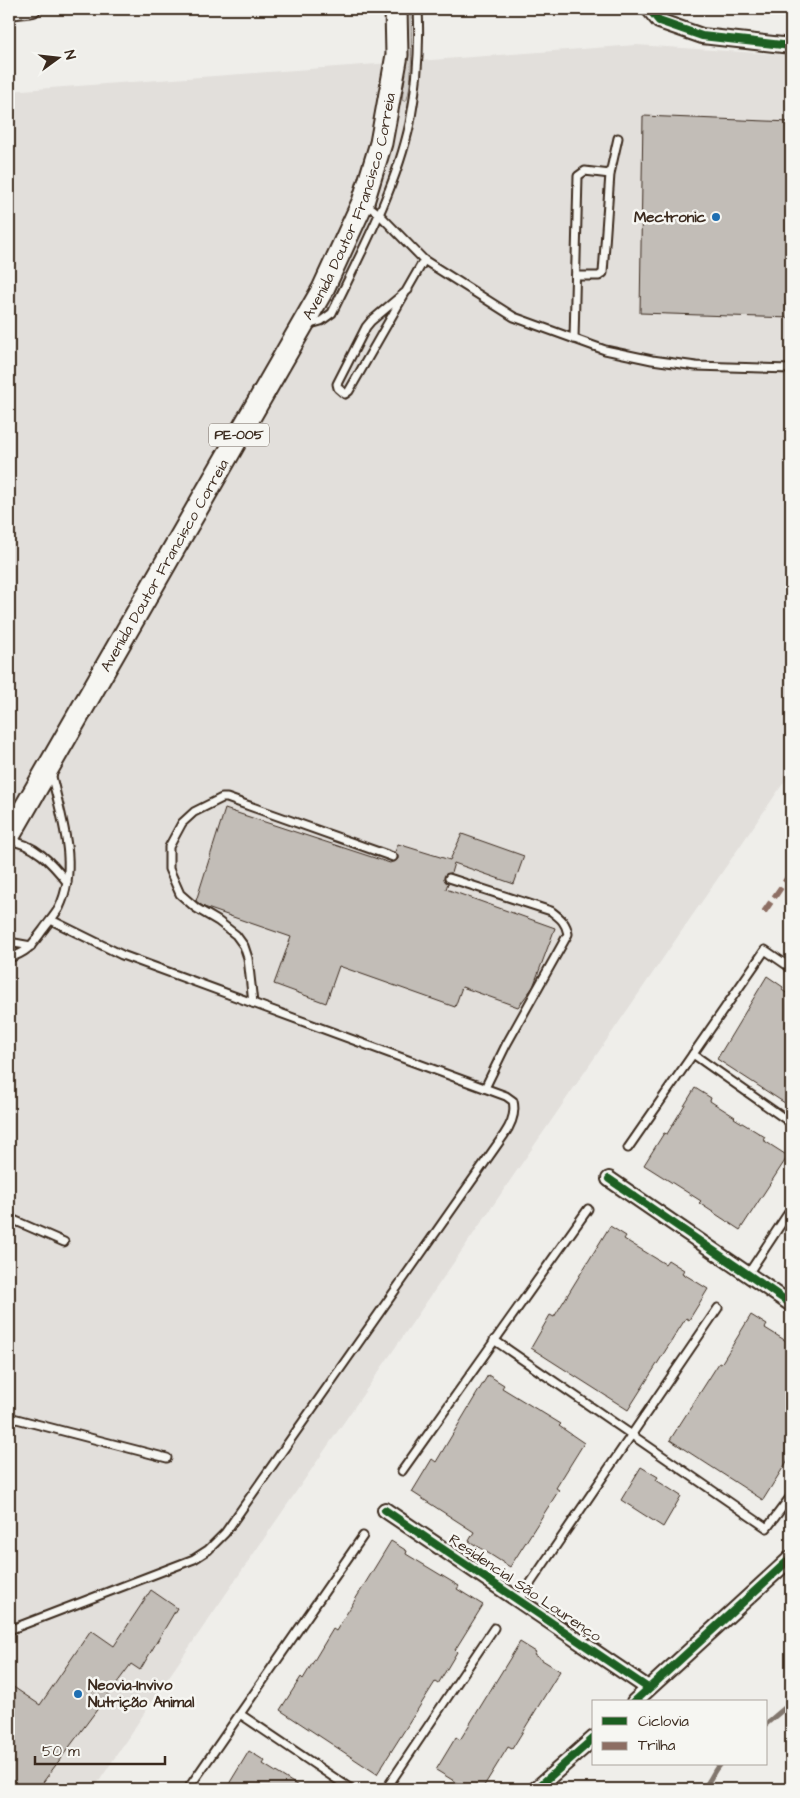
<svg xmlns="http://www.w3.org/2000/svg" width="800" height="1798" viewBox="0 0 800 1798" font-family="'Architects Daughter',sans-serif">
	<style>
		.built { fill: #e2dfdb }
		.green { fill: #d4d1cc; stroke: #887e75 }
		.lines { fill: none; stroke-linecap: round; stroke-linejoin: round }
		.stream { stroke: #81766d; stroke-width: 5 }
		.building { fill: #c2bdb7; stroke: #3b2a1e }
		.lane-casing { stroke: #3b2a1e; stroke-width: 11 }
		.street-casing { stroke: #3b2a1e; stroke-width: 18 }
		.primary-casing { stroke: #3b2a1e; stroke-width: 25 }
		.lane { stroke: #f6f6f2; stroke-width: 7 }
		.street { stroke: #f6f6f2; stroke-width: 14 }
		.primary { stroke: #f6f6f2; stroke-width: 21 }
		.quiet { stroke: #8d6e63; stroke-width: 6; stroke-dasharray: 12 6; stroke-linecap: butt }
		.cycleway-casing { stroke: #f6f6f2; stroke-width: 11 }
		.cycleway { stroke: #1b5e20; stroke-width: 8 }
		.poi-dot { fill: #1f6fb2; stroke: #f6f6f2; stroke-width: 2 }
		.labels { text-anchor: middle; dominant-baseline: central; stroke-width: 5; stroke-linejoin: round; paint-order: stroke }
		.shield { fill: #f6f6f2; stroke: #73675e; stroke-width: 1 }
		.shield-label { font-size: 14px; font-weight: bold; fill: #3b2a1e }
		.street-label { font-size: 15px; fill: #3b2a1e; stroke: #f6f6f2 }
		.poi-label { font-size: 15px; font-weight: bold; fill: #3b2a1e; stroke: #f6f6f2; text-anchor: end }
	</style>
	<rect width="100%" height="100%" fill="#efeeea"/>
	<filter id="ink" filterUnits="userSpaceOnUse"><feTurbulence type="fractalNoise" baseFrequency=".02" numOctaves="2"/><feDisplacementMap in="SourceGraphic" scale="10" xChannelSelector="R" yChannelSelector="G"/><feConvolveMatrix kernelMatrix="1 2 1 2 8 2 1 2 1" color-interpolation-filters="sRGB"/></filter>
	<g filter="url(#ink)">
		<path class="built" d="M636,45L791,55V772L155,1697L94,1789H9V91Z"/>
		<path class="green" d="M407,9H411C411,32 414,82 406,102L402,100L407,54Z"/>
		<g class="lines">
			<g class="stream">
				<path d="M766,1724L786,1707L791,1705"/>
				<path d="M702,1789C712,1781 712,1772 720,1764"/>
			</g>
		</g>
		<g class="building">
			<path d="M643,116L791,122V318L640,313Z"/>
			<path d="M225,809L390,863L398,859V856L395,852L398,844L450,860L462,834L524,856L514,884L454,863L451,873L446,874L444,879L448,883L446,889L555,928L533,987L518,1007L462,987L455,1007L339,966L326,1003L274,984L291,937L204,907L196,901Z"/>
			<path d="M767,976L783,987L782,990L791,996V1107L717,1059Z"/>
			<path d="M695,1088L711,1098L710,1101L735,1117L734,1118L765,1137L763,1140L788,1156L740,1230L699,1203L701,1201L644,1165L664,1133L667,1134Z"/>
			<path d="M610,1226L626,1236L624,1239L665,1264L668,1260L684,1270L682,1273L708,1289L689,1320L686,1318L628,1410L531,1348L550,1315L554,1317Z"/>
			<path d="M751,1315L767,1325L765,1328L791,1344V1455L763,1500L670,1440L719,1363L721,1364Z"/>
			<path d="M488,1375L504,1385L502,1388L561,1424L559,1426L584,1443L556,1488L559,1490L510,1567L469,1541L474,1532L412,1492L432,1459L436,1462Z"/>
			<path d="M641,1467L658,1477L656,1480L681,1496L663,1527L621,1500Z"/>
			<path d="M391,1541L407,1551L406,1554L459,1586L457,1589L483,1605L455,1650L457,1652L438,1684L435,1682L377,1774L280,1710L301,1677L303,1679L333,1629L336,1631Z"/>
			<path d="M151,1590L177,1608L140,1670L131,1664L38,1789H9V1684L40,1705L91,1630L114,1646Z"/>
			<path d="M520,1642L536,1652L534,1655L560,1671L512,1749L508,1747L482,1789H456L459,1784L436,1770L456,1737L460,1740Z"/>
			<path d="M249,1751L265,1761L263,1764L303,1789H237L229,1784Z"/>
		</g>
		<g class="lines">
			<defs>
				<g id="lane">
					<path d="M366,204L379,214L424,260L514,317L605,350L652,360L696,366L791,369"/>
					<path d="M576,276H599L603,273L610,174L618,138"/>
					<path d="M408,290L371,321L366,327L337,384L338,388L345,394L349,391L424,260"/>
					<path d="M307,325L321,321L332,313C361,253 396,188 410,123C417,85 420,47 418,9"/>
					<path d="M574,339L578,176L585,171L610,174"/>
					<path d="M9,841C34,843 52,863 67,882"/>
					<path d="M449,878L551,911C560,918 566,922 568,934L506,1045L485,1088"/>
					<path d="M9,942L31,946"/>
					<path d="M9,958C28,952 31,946 43,930C48,923 55,915 59,908C80,865 60,815 51,772"/>
					<path d="M253,1003L248,958L244,946L236,935L218,921L196,908L180,894L169,869V847L182,823L194,812L222,798H227L393,857"/>
					<path d="M693,1054L791,1123"/>
					<path d="M628,1148L765,950L791,968"/>
					<path d="M9,1218L64,1242"/>
					<path d="M748,1274L791,1209"/>
					<path d="M494,1340L767,1528L791,1496"/>
					<path d="M9,1417L167,1458"/>
					<path d="M402,1471L588,1209"/>
					<path d="M519,1600L718,1308"/>
					<path d="M9,1630L194,1559L208,1550L225,1533L504,1135C511,1125 516,1113 513,1101L506,1096L122,955L51,920"/>
					<path d="M240,1714L351,1789"/>
					<path d="M188,1789L363,1536"/>
					<path d="M386,1789L494,1628"/>
				</g>
				<g id="street">
					<path d="M649,9L659,21L702,36L791,46"/>
					<path d="M9,12L33,9"/>
					<path d="M609,1179L791,1304"/>
					<path d="M385,1510L648,1688"/>
					<path d="M634,1702L791,1558"/>
					<path d="M536,1789L594,1738"/>
				</g>
				<g id="primary">
					<path id="s1" d="M9,836L323,289L363,202L381,143L397,55L396,9"/>
				</g>
			</defs>
			<use href="#lane" class="lane-casing"/>
			<use href="#street" class="street-casing"/>
			<use href="#primary" class="primary-casing"/>
			<use href="#lane" class="lane"/>
			<use href="#street" class="street"/>
			<use href="#primary" class="primary"/>
			<path class="quiet" d="M764,912L791,873"/>
			<defs>
				<g id="cycleway">
					<path d="M649,9L659,21L702,36L791,46"/>
					<path d="M609,1179L791,1304"/>
					<path d="M385,1510L648,1688"/>
					<path d="M634,1702L791,1558"/>
					<path d="M536,1789L594,1738"/>
				</g>
			</defs>
			<use href="#cycleway" class="cycleway-casing"/>
			<use href="#cycleway" class="cycleway"/>
		</g>
	</g>
	<g class="poi-dot">
		<circle cx="716" cy="217" r="5"/>
		<circle cx="78" cy="1694" r="5"/>
	</g>
	<g class="labels">
		<rect class="shield" x="209" y="423.5" width="60" height="23" rx="4"/>
		<g class="shield-label">
			<text x="239" y="435">PE-005</text>
		</g>
		<g class="street-label">
			<text stroke="none"><textPath href="#s1" startOffset="718">Avenida Doutor Francisco Correia</textPath></text>
			<text stroke="none"><textPath href="#s1" startOffset="312">Avenida Doutor Francisco Correia</textPath></text>
			<text transform="translate(525 1588) rotate(34)">Residencial São Lourenço</text>
		</g>
		<g class="poi-label">
			<text x="706" y="217">Mectronic</text>
			<text x="88" y="1685" text-anchor="start">Neovia-Invivo<tspan x="88" dy="17">Nutrição Animal</tspan></text>
		</g>
	</g>
	<rect width="800" height="1798" fill="none" stroke="#f6f6f2" stroke-width="30"/>
	<rect x="15" y="15" width="770" height="1768" fill="none" stroke="#3b2a1e" stroke-width="2" filter="url(#ink)"/>
	<rect x="592" y="1700" width="175" height="65" fill="#f6f6f2" stroke="#aba49d"/>
	<rect x="602" y="1717" width="25" height="8" fill="#1b5e20" stroke="#aba49d"/>
	<text x="638" y="1726" font-size="15" fill="#3b2a1e">Ciclovia</text>
	<rect x="602" y="1742" width="25" height="8" fill="#8d6e63" stroke="#aba49d"/>
	<text x="638" y="1750" font-size="15" fill="#3b2a1e">Trilha</text>
	<g transform="translate(58 58) rotate(75)" stroke="#f6f6f2" stroke-width="4" paint-order="stroke">
	<path d="M0-4L9 19L0 12L-9 19Z" fill="#3b2a1e"/>
	<text y="-8" font-size="14" font-weight="bold" text-anchor="middle" fill="#3b2a1e">N</text>
	</g>
	<path d="M35 1756v8h130v-8" fill="none" stroke="#3b2a1e" stroke-width="2.5"/>
	<text x="42" y="1756" font-size="15" fill="#3b2a1e" stroke="#f6f6f2" stroke-width="4" paint-order="stroke">50 m</text>
</svg>
